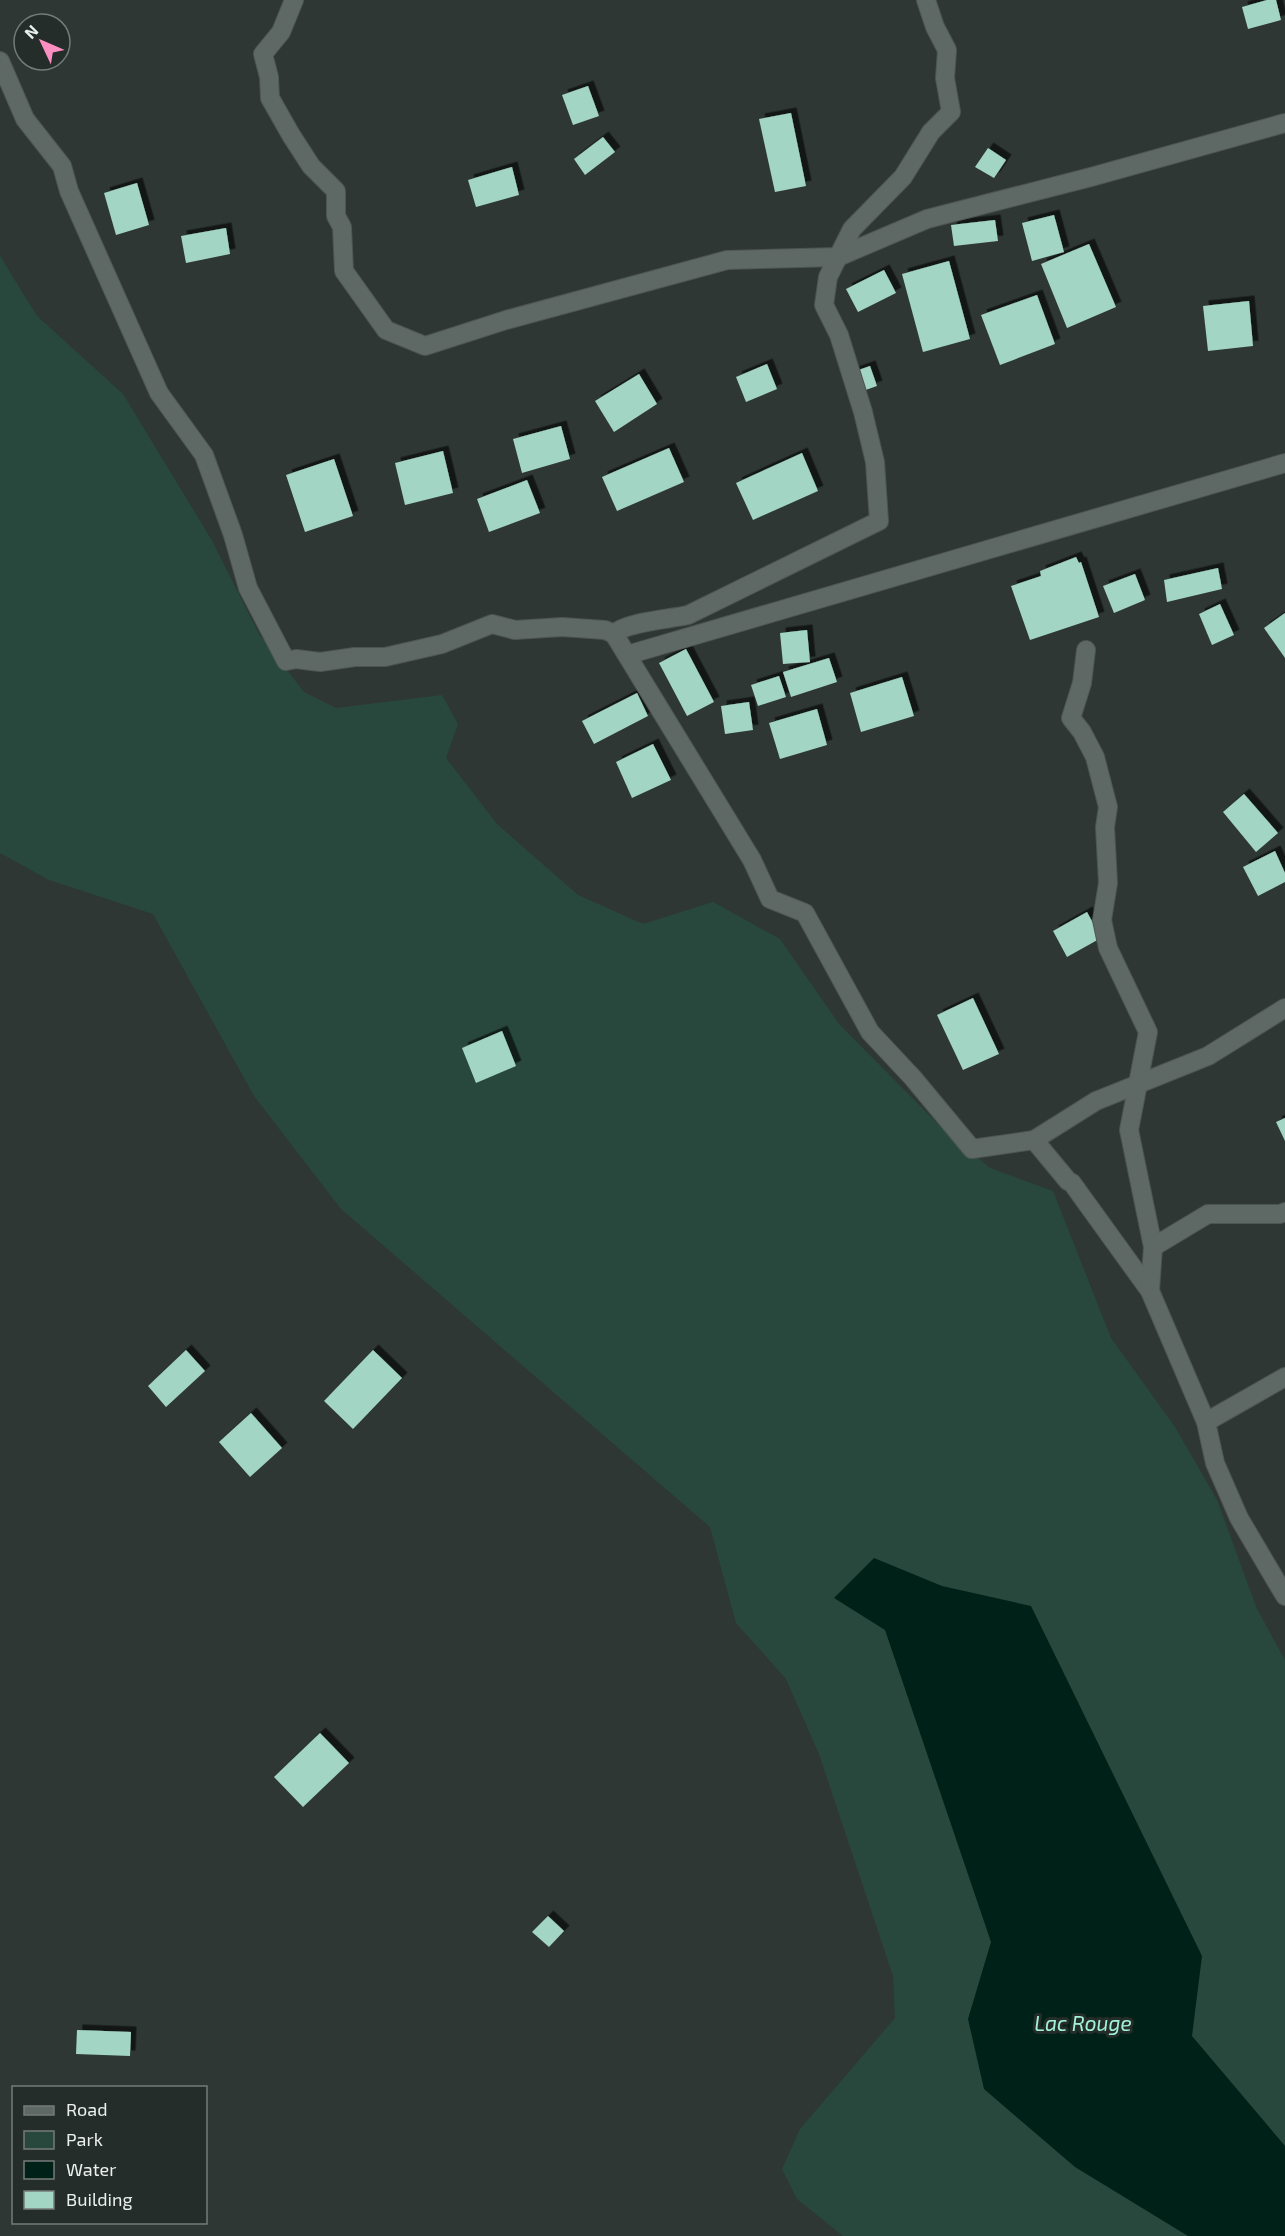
<svg xmlns="http://www.w3.org/2000/svg" width="1285" height="2236" viewBox="0 0 1285 2236" font-family="'Exo 2',sans-serif">
	<style>
		.green { fill: #28483e }
		.water { fill: #002117 }
		.building { fill: #a3d5c4; filter: url(#shadow) }
		.lines { fill: none; stroke-linecap: round; stroke-linejoin: round }
		.minor-casing { stroke: #4d5552; stroke-width: 20 }
		.minor { stroke: #5e6864; stroke-width: 18 }
		.labels { text-anchor: middle; dominant-baseline: central; stroke-width: 6; stroke-linejoin: round; paint-order: stroke }
		.water-label { font-size: 21px; font-style: italic; fill: #a1f2d7; stroke: #242d2a }
	</style>
	<defs>
		<filter id="shadow"><feDropShadow dx="5.5" dy="-5.5" stdDeviation="0" flood-color="#0009"/></filter>
	</defs>
	<rect width="100%" height="100%" fill="#2e3734"/>
	<path class="green" d="M0,256L37,316L123,394L211,539L259,634L304,692L336,708L442,695L458,724L446,758L497,824L578,895L643,924L713,902L780,939L839,1024L940,1126L990,1168L1053,1191L1111,1338L1175,1427L1217,1500L1257,1609L1285,1660V2236H843L797,2199L782,2169L800,2129L895,2018L893,1976L819,1754L786,1679L736,1623L710,1527L341,1209L254,1096L153,914L49,880L0,853Z"/>
	<path class="water" d="M874,1558L942,1586L1031,1606L1202,1956L1192,2036L1285,2146V2236H1188L1075,2167L984,2089L968,2019L991,1942L885,1630L834,1598Z"/>
	<g class="building">
		<path d="M1267,0H1276L1281,20L1248,29L1242,7Z"/>
		<path d="M588,86L599,116L573,125L562,95Z"/>
		<path d="M791,113L806,186L775,192L759,119Z"/>
		<path d="M603,137L615,152L585,175L574,159Z"/>
		<path d="M988,148L1006,160L994,178L975,167Z"/>
		<path d="M512,167L519,195L476,207L468,180Z"/>
		<path d="M137,183L149,225L116,235L104,193Z"/>
		<path d="M1054,215L1064,252L1032,261L1022,223Z"/>
		<path d="M995,220L998,241L954,246L951,225Z"/>
		<path d="M226,228L230,254L186,263L181,236Z"/>
		<path d="M1089,244L1116,307L1067,328L1041,264Z"/>
		<path d="M949,261L970,339L923,352L902,274Z"/>
		<path d="M884,270L896,293L858,312L846,289Z"/>
		<path d="M1037,295L1055,344L1000,365L981,315Z"/>
		<path d="M1249,301L1253,346L1208,351L1203,306Z"/>
		<path d="M767,364L777,389L746,402L736,377Z"/>
		<path d="M870,366L877,386L857,393L850,373Z"/>
		<path d="M639,374L657,404L614,432L595,401Z"/>
		<path d="M561,426L570,459L522,473L513,439Z"/>
		<path d="M669,448L684,482L617,511L602,477Z"/>
		<path d="M443,451L453,493L405,505L395,463Z"/>
		<path d="M802,453L818,491L753,520L736,483Z"/>
		<path d="M334,459L353,516L305,532L286,475Z"/>
		<path d="M527,480L540,513L489,532L477,499Z"/>
		<path d="M1076,557L1079,563L1081,562L1099,617L1030,640L1011,586L1041,576L1040,571Z"/>
		<path d="M1218,568L1222,589L1167,602L1164,580Z"/>
		<path d="M1135,574L1145,600L1114,613L1103,586Z"/>
		<path d="M1220,604L1234,635L1212,645L1199,614Z"/>
		<path d="M1285,613V658L1264,628Z"/>
		<path d="M807,630L810,662L783,664L780,633Z"/>
		<path d="M686,649L714,702L687,716L659,663Z"/>
		<path d="M829,658L837,682L791,697L783,672Z"/>
		<path d="M779,676L786,697L758,706L751,685Z"/>
		<path d="M902,677L914,716L861,732L850,693Z"/>
		<path d="M637,693L648,716L594,744L582,721Z"/>
		<path d="M749,702L753,730L725,734L721,706Z"/>
		<path d="M817,709L827,745L780,759L769,723Z"/>
		<path d="M653,744L671,780L632,798L616,762Z"/>
		<path d="M1244,794L1278,833L1256,852L1223,812Z"/>
		<path d="M1275,851L1285,873V882L1258,896L1243,867Z"/>
		<path d="M1087,912L1101,938L1067,957L1053,931Z"/>
		<path d="M973,998L999,1054L963,1070L937,1015Z"/>
		<path d="M502,1031L516,1066L476,1083L462,1048Z"/>
		<path d="M1285,1118V1141L1276,1122Z"/>
		<path d="M186,1350L205,1371L166,1407L148,1386Z"/>
		<path d="M373,1350L402,1378L353,1429L324,1401Z"/>
		<path d="M251,1413L282,1448L250,1477L219,1442Z"/>
		<path d="M320,1733L349,1763L303,1807L274,1777Z"/>
		<path d="M548,1916L564,1931L549,1947L532,1932Z"/>
		<path d="M77,2030L131,2032L130,2056L76,2054Z"/>
	</g>
	<g class="lines">
		<defs>
			<g id="minor">
				<path d="M294,0L281,32L263,54L269,77L270,98L291,135L311,166L336,191V216L342,227L344,271L386,330L425,346L506,320L727,260L838,257L927,219L1091,177L1285,123"/>
				<path d="M0,61L25,119L62,166L69,191L159,393L204,455L233,535L248,588L286,661L296,659L320,662L355,657H385L442,644L492,624L515,630L562,627L605,630L614,634C625,622 671,619 688,615L879,521L875,462L863,412L839,335L824,305L828,277L852,229L903,177L931,132L951,112L945,78L947,50L935,27L926,0"/>
				<path d="M614,634L752,860L770,899L805,913L870,1032L913,1078L972,1149L1034,1140L1068,1181L1072,1183L1150,1291L1206,1422L1215,1463L1239,1518L1285,1596"/>
				<path d="M1086,650L1082,683L1071,718L1082,732L1095,757L1108,807L1105,827L1108,883L1102,920L1108,948L1148,1032L1129,1130L1153,1247L1150,1291"/>
				<path d="M627,655L1285,463"/>
				<path d="M1034,1140L1096,1101L1208,1056L1285,1008"/>
				<path d="M1153,1247L1208,1214H1280L1285,1212"/>
				<path d="M1206,1422L1285,1377"/>
			</g>
		</defs>
		<use href="#minor" class="minor-casing"/>
		<use href="#minor" class="minor"/>
	</g>
	<g class="labels">
		<g class="water-label">
			<text x="1083" y="2022">Lac Rouge</text>
		</g>
	</g>
	<rect x="12" y="2086" width="195" height="138" fill="#242d2a" stroke="#747b78" stroke-width="1.5"/>
	<rect x="24" y="2106" width="30" height="9" fill="#5e6864" stroke="#747b78" stroke-width="1.5"/>
	<text x="66" y="2116" font-size="18" fill="#ebf0ee">Road</text>
	<rect x="24" y="2131" width="30" height="18" fill="#28483e" stroke="#747b78" stroke-width="1.5"/>
	<text x="66" y="2146" font-size="18" fill="#ebf0ee">Park</text>
	<rect x="24" y="2161" width="30" height="18" fill="#002117" stroke="#747b78" stroke-width="1.5"/>
	<text x="66" y="2176" font-size="18" fill="#ebf0ee">Water</text>
	<rect x="24" y="2191" width="30" height="18" fill="#a3d5c4" stroke="#747b78" stroke-width="1.5"/>
	<text x="66" y="2206" font-size="18" fill="#ebf0ee">Building</text>
	<g transform="translate(42 42) rotate(314)"><circle r="28" fill="#242d2a" stroke="#747b78" stroke-width="1.5"/>
	<path d="M0-4.5L10 22L0 15L-10 22Z" fill="#fc8fc2"/>
	<text y="-9" font-size="16" font-weight="bold" text-anchor="middle" fill="#ebf0ee">N</text>
	</g>
</svg>
